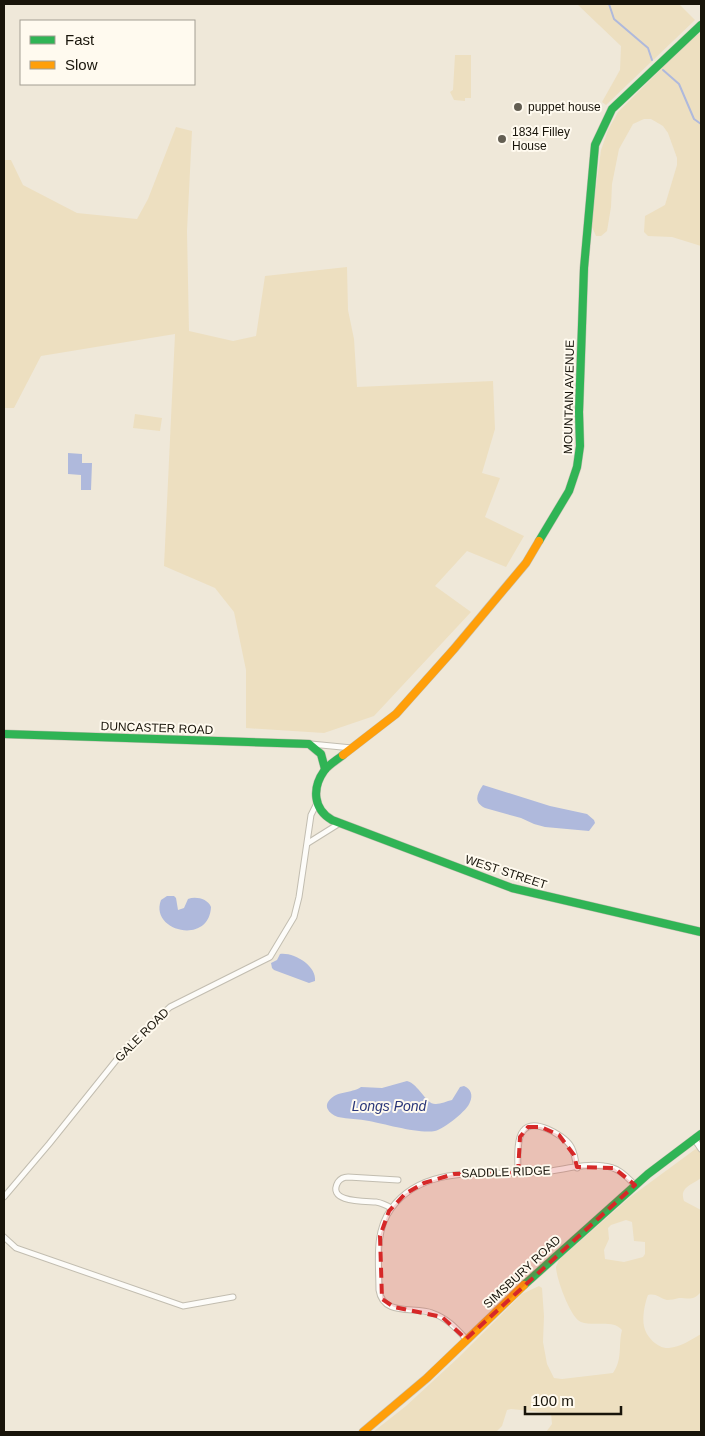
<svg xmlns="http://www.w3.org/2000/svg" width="705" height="1436" viewBox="0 0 705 1436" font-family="Helvetica,sans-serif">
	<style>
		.green { fill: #eddfc0; fill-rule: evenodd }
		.water { fill: #afb9dc }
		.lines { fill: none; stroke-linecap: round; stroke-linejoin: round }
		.stream { stroke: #afb9dc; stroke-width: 2 }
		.street-casing { stroke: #c2bdb0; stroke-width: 7 }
		.fast-casing { stroke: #c2bdb0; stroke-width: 9 }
		.slow-casing { stroke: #c2bdb0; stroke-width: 9 }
		.street { stroke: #fdfcf9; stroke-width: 5 }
		.fast { stroke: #30b455; stroke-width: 8 }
		.slow { stroke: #ff9f0a; stroke-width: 8 }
		.marked { fill: #d62828; fill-opacity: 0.2; stroke: #d62828; stroke-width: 4; stroke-dasharray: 10 6; stroke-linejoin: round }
		.poi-dot { fill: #635e52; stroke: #fffaef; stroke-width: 2 }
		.labels { text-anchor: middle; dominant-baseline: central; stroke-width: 4; stroke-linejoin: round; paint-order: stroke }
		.poi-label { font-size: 12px; fill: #18140a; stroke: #fffaef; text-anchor: start }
		.street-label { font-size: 12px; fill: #18140a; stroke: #fffaef }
		.water-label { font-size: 14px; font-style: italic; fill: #293679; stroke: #fffaef }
	</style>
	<rect width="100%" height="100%" fill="#efe8d9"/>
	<g class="green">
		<path d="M577,4H679L695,20L606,105L602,102L620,70L621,46Z"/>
		<path d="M701,33V246L672,237L648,236L644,232L645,216L665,205L677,165V158L668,133L663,126L651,119H644L633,124L619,149L612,184L611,207L607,231L601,236H596L591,225L601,150L608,130L618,112L692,38Z"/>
		<path d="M455,55H471V98H465V101L454,100L450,92L453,90Z"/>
		<path d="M176,127L192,131L187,231L189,331L233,341L256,336L265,276L347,267L348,310L354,339L357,387L493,381L495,429L482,473L500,478L485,517L524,536L506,567L467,551L435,586L471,612L374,716L324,733L246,728V670L234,612L215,588L164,566L175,334L41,356L14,408H4V160H11L23,185L77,213L137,219L148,199Z"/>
		<path d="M135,414L162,418L160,431L133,428Z"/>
		<path d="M701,1145V1178C692,1185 679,1187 684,1201L701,1210L700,1293C693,1301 688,1298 679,1298C675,1299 671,1300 667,1300C659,1298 656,1293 648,1295C645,1302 642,1318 644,1326C646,1337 658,1349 669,1348C680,1347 691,1340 701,1334V1432H546L552,1424L551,1413L511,1409L507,1410L502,1426L496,1432H373L406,1406L459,1357L522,1294L539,1286L542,1288L544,1316L543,1342L547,1364L554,1378L562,1379L613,1373C623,1359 618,1345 622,1330C613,1319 594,1327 581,1322C571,1319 556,1278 556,1267C557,1264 558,1262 559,1260L629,1198ZM626,1220L632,1222L634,1241L645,1242V1254L643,1257L624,1262L605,1259L604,1250L609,1239L608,1228L611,1225Z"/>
	</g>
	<g class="water">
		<path d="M68,453L82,454V463H92L91,490H81V475L68,474Z"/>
		<path d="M483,785L550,806L587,814L594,820L595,823L589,831L545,827L534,824L521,818L485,808C473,802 477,794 483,785Z"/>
		<path d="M167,896H174L176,898L178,910L184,908L188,899C196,896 208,899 211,907C209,946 149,931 161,900Z"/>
		<path d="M280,954C294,952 317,966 315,981L309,983L274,970L272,968L271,963L277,960Z"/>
		<path d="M407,1081C419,1084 426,1105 436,1104C441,1104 447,1101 452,1100L460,1087L464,1086C471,1089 473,1095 470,1102C468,1110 444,1129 435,1131C419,1134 385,1124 369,1121C359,1119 348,1119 338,1117C332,1115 324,1109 328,1102C336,1090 351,1094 361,1087L382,1088Z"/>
	</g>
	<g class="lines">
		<g class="stream">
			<path d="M609,4L614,19L648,48L652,60"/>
			<path d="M663,70L679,84L694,119L701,124"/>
		</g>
		<defs>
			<g id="street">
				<path d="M311,744L352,748"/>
				<path d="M308,843L340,823"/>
				<path d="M695,1140L701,1149"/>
				<path d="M518,1173C518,1163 516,1139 523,1131C533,1117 563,1135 570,1145C575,1152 575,1160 577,1168"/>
				<path d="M4,1197L49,1144L126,1048L170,1007L270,957L294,917L299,897L311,815L317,803"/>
				<path d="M391,1208C386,1205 382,1203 376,1202C366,1201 326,1203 338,1182C341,1178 344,1177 348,1177L398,1180"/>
				<path d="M4,1237L16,1248L183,1306L233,1297"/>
				<path d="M466,1339C456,1328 447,1318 432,1313C415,1306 383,1317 379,1290C379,1263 374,1232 391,1209C425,1161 493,1177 543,1172C563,1170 584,1163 604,1166C618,1167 626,1176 635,1185"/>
			</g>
			<g id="fast">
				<path d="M539,541L569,491L577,467L580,446L579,412L584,268L595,145L612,109L701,25"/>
				<path d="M4,734L309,744L321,754L325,769"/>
				<path d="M343,755C337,760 328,765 324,771C312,788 313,809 332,820L512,888L701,932"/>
				<path d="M524,1285L648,1174L701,1134"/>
			</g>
			<g id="slow">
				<path d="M343,755L396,714L454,649L526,563L539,541"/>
				<path d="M363,1432L427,1378L524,1285"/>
			</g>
		</defs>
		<use href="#street" class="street-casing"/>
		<use href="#fast" class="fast-casing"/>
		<use href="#slow" class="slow-casing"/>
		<use href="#street" class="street"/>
		<use href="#fast" class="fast"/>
		<use href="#slow" class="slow"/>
	</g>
	<path class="marked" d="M528,1127H541L559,1135L574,1155L577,1167L614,1168L635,1185L466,1339L442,1317L394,1307L382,1299L380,1236L389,1211L405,1194L424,1183L454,1174L518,1173L520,1137Z"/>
	<g class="poi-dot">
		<circle cx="518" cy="107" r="5"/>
		<circle cx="502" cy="139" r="5"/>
	</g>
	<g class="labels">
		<g class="poi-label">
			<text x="528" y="107">puppet house</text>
			<text x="512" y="132">1834 Filley<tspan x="512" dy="14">House</tspan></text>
		</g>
		<g class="street-label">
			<text transform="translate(569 397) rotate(-89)">MOUNTAIN AVENUE</text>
			<text transform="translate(157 728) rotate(2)">DUNCASTER ROAD</text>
			<text transform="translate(506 872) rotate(18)">WEST STREET</text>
			<text transform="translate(142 1035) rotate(-45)">GALE ROAD</text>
			<text transform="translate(506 1172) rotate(-2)">SADDLE RIDGE</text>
			<text transform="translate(522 1272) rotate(-43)">SIMSBURY ROAD</text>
		</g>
		<g class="water-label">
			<text x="389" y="1106">Longs Pond</text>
		</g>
	</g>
	<rect width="705" height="1436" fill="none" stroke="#18140a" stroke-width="10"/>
	<rect x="20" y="20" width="175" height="65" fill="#fffaef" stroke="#a39e93"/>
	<rect x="30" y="36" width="25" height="8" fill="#30b455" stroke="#a39e93"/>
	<text x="65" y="45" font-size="15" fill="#18140a">Fast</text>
	<rect x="30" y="61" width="25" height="8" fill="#ff9f0a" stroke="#a39e93"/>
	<text x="65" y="70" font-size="15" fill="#18140a">Slow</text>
	<path d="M525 1406v8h96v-8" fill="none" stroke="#18140a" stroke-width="2.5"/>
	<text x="532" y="1406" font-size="15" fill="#18140a" stroke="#fffaef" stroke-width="4" paint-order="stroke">100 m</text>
</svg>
